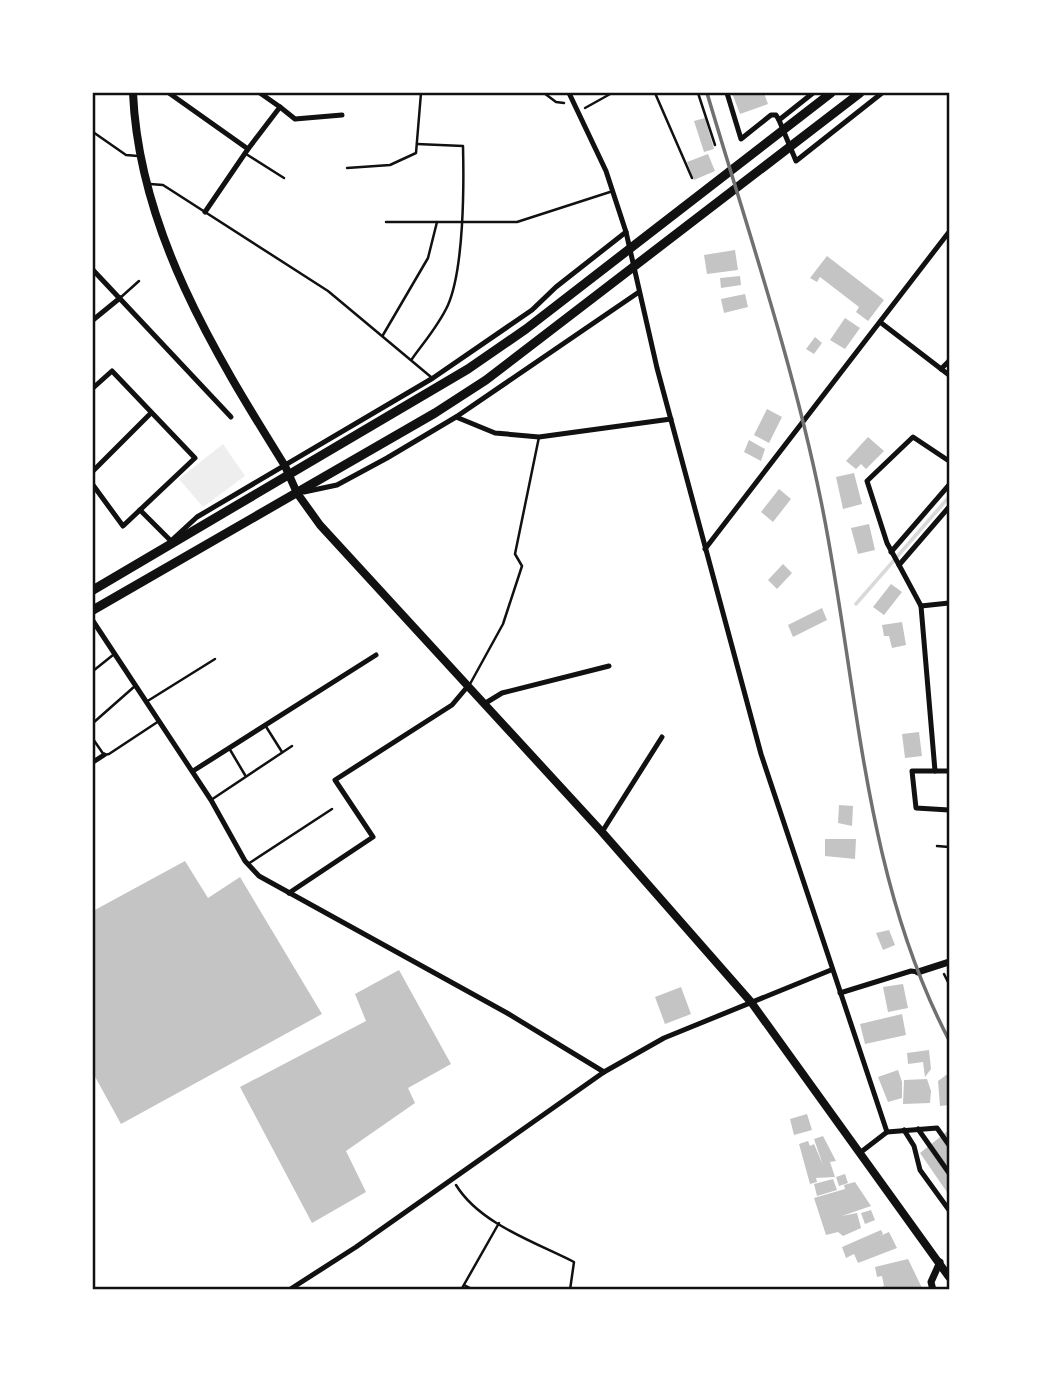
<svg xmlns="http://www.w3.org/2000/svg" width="1042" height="1383" viewBox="0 0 1042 1383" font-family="'Noto Sans',sans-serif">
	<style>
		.green { fill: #eee }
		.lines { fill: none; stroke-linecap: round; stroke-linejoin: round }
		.stream { stroke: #d9d9d9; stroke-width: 3.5 }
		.building { fill: #c4c4c4 }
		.path { stroke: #111; stroke-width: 2.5 }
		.service { stroke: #111; stroke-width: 2.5 }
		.minor { stroke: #111; stroke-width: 5 }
		.tertiary { stroke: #111; stroke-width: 7 }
		.secondary { stroke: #111; stroke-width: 8 }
		.trunk { stroke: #111; stroke-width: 9 }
		.rail { stroke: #707070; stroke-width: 3.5 }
		.neatline { fill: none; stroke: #111; stroke-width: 2.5 }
	</style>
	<rect width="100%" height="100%" fill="#fff"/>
	<path class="green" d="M223,444L245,476L203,507L179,479Z"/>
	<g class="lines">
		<path class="stream" d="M856,604L949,497"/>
	</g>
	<g class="building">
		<path d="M732,93H764L768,104L740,114Z"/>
		<path d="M705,118L714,149L704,152L694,121Z"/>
		<path d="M708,154L715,171L694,180L687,162Z"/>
		<path d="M735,250L738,270L707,274L704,255Z"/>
		<path d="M827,256L884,300L868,321L856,312L859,307L820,277L817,282L810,278Z"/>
		<path d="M740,276L741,285L721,288L720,278Z"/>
		<path d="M745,294L748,307L724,313L721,299Z"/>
		<path d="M845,318L860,328L845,349L830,340Z"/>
		<path d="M815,337L822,343L814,354L806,349Z"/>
		<path d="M767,409L782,417L769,443L754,435Z"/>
		<path d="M868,437L884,451L866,469L861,464L856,469L846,461Z"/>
		<path d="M749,440L765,449L761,461L744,452Z"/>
		<path d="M854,473L862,504L843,509L836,477Z"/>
		<path d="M779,489L791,499L773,522L761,512Z"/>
		<path d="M869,524L875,550L858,554L851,528Z"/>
		<path d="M783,564L792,573L777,589L768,580Z"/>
		<path d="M891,584L902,592L884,615L873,607Z"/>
		<path d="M822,608L827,620L793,637L788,625Z"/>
		<path d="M902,622L906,645L892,648L889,636H884L882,625Z"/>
		<path d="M919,732L922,756L905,758L902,734Z"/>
		<path d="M839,805L853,806L852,826L838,823Z"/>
		<path d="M825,839H856L855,859L825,856Z"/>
		<path d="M185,861L208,898L240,877L322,1014L121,1124L93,1073V911Z"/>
		<path d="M889,930L895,945L883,950L876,933Z"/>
		<path d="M399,970L451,1064L408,1088L415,1103L346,1151L366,1192L312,1223L240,1087L366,1021L355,994Z"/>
		<path d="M903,984L908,1008L888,1012L883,987Z"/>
		<path d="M681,987L691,1014L665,1024L655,997Z"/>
		<path d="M902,1014L906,1035L865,1044L860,1024Z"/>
		<path d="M929,1050L931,1069L925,1077L923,1062L908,1064L907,1053Z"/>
		<path d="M898,1070L902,1082V1098L888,1102L878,1077Z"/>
		<path d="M949,1073V1105L940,1106L938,1081Z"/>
		<path d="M927,1079L931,1091L930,1103L903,1104L904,1080Z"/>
		<path d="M807,1114L812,1130L794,1135L790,1119Z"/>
		<path d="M949,1130V1195L920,1153Z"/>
		<path d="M823,1136L836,1161L830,1162L835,1177L816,1178L817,1182L810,1184L799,1144L808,1141L810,1146L814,1144L823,1165L814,1139Z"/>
		<path d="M845,1174L848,1183L839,1186L836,1177Z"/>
		<path d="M833,1179L837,1190L817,1196L814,1184Z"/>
		<path d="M855,1182L871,1206L842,1216L857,1213L861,1228L843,1236L838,1232L826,1235L814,1198L845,1189L844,1185Z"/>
		<path d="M871,1210L875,1220L865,1224L861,1213Z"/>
		<path d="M881,1230L883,1234L880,1236L889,1232L897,1248L858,1263L854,1254L846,1258L842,1247Z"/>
		<path d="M908,1259L923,1290H875L884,1286L882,1276L877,1277L875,1267Z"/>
	</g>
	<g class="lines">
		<g class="path">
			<path d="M655,93L692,178"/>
			<path d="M698,93L715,145"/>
			<path d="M585,108L612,93"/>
			<path d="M944,974L949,984"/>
			<path d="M456,1185C480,1224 535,1242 574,1262L570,1290"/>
			<path d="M464,1285L474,1290"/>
			<path d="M461,1290L499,1223"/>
		</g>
		<g class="service">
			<path d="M544,93L556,102L564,103"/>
			<path d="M93,132L126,155L138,156"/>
			<path d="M246,154L284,178"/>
			<path d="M347,168L390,165L416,153L421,93"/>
			<path d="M150,184L163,185L328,291L431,377"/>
			<path d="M386,222H517L613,191"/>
			<path d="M120,298L139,281"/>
			<path d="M383,335L428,258L437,222"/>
			<path d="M412,359C424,342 439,325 448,305C464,268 464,186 463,146L417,144"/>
			<path d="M93,671L113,655"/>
			<path d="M470,684L503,624L522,566L515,554L539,437"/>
			<path d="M146,702L215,659"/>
			<path d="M93,723L135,686"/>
			<path d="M265,725L282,752"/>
			<path d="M93,739L104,755L109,754L159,721"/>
			<path d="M229,748L245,775"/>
			<path d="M211,800L292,746"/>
			<path d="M937,846L949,847"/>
			<path d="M248,864L332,809"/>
		</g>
		<g class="minor">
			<path d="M169,93L248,149L205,212"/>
			<path d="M569,93L606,171L626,232L657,368L761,754L887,1132L861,1152"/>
			<path d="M727,93L741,139L771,115H776L779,120L813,93"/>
			<path d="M280,107L295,119L342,115"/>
			<path d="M779,120L796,161L882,93"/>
			<path d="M248,149L280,107L260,93"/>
			<path d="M93,270L231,417"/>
			<path d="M93,320L120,298"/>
			<path d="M880,322L949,375"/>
			<path d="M941,369L949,361"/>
			<path d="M93,388L112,371L195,458L123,526L93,485"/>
			<path d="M456,417L495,433L539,437L671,419"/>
			<path d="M93,471L151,413"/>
			<path d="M304,492L337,485L387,458L456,417L639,292"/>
			<path d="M949,507L899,565L921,606L949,603"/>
			<path d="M140,510L171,541"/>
			<path d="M172,540L197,517L433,378L532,310L556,287L626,232"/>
			<path d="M705,549L949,232"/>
			<path d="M891,552L949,485"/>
			<path d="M899,565L887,543L867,481L913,437L949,461"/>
			<path d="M921,606L935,771"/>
			<path d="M93,621L211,800L245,861L259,876L507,1013L604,1072"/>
			<path d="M484,704L502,693L609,666"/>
			<path d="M93,762L104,755"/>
			<path d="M193,771L376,655"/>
			<path d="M949,771H912L916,808L949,810"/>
			<path d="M602,832L662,737"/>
			<path d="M289,893L373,837L335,780L452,705L468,686"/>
			<path d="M840,993L911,971L918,972"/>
			<path d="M918,1129L949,1173"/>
			<path d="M904,1130L914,1146L920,1170L949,1210"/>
			<path d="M887,1132L937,1128L949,1145"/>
			<path d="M289,1290L356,1247L604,1072L664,1038L831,970"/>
		</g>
		<g class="tertiary">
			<path d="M918,972L949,962"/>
			<path d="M933,1290L931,1282L940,1262"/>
		</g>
		<path class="secondary" d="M133,93C139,230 214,352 285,466L297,493L320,525L602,832L751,1002L949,1277"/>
		<g class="trunk">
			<path d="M93,590L468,369L526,329L831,93"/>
			<path d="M93,610L435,413L486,380L860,93"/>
		</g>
		<path class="rail" d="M707,93C747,228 793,363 821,501C858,681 862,874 949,1040"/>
	</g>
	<rect width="1042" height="1383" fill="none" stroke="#ffffff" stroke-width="189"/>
	<rect x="94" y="94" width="854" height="1194" class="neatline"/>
</svg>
